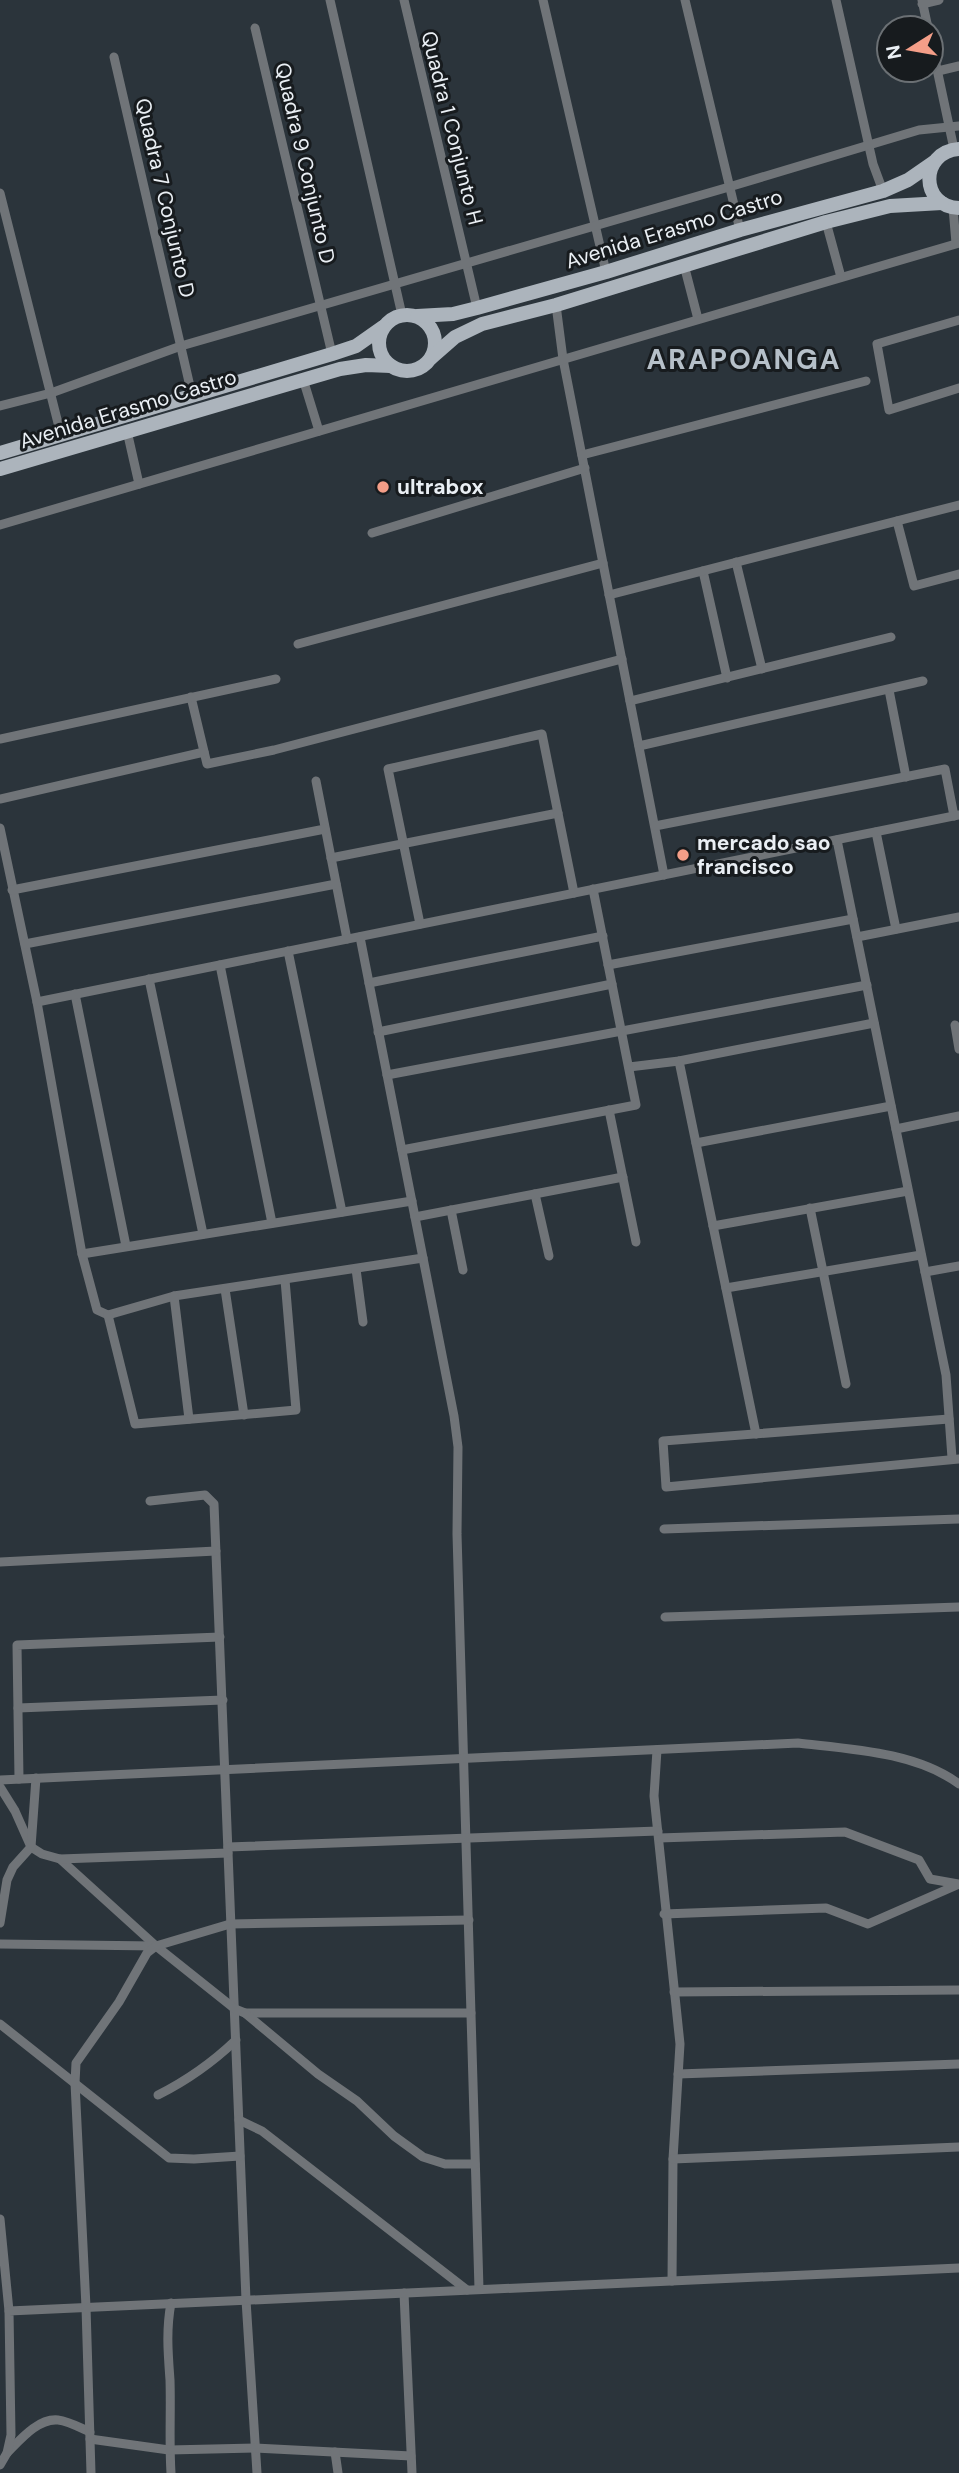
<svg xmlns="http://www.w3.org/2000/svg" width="959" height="2473" viewBox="0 0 959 2473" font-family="'DM Sans',sans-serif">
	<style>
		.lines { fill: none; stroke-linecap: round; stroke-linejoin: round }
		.minor { stroke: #707478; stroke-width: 9 }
		.primary { stroke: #acb4bc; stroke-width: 14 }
		.poi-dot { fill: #f49e88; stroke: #171b1e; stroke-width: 2.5 }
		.labels { text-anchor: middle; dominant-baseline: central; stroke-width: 6; stroke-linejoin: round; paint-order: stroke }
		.street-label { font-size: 21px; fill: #eaeff4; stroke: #171b1e }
		.poi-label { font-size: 21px; font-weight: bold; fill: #eaeff4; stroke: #171b1e; text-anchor: start }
		.district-label { font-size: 28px; font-weight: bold; letter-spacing: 2px; fill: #b6c0c9; stroke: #171b1e }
	</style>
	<rect width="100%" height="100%" fill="#2b343b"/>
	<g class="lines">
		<g class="minor">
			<path d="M330,0L402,315"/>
			<path d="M404,0L477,308"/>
			<path d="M543,0L606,272"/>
			<path d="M685,0L740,230"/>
			<path d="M836,0L873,164L883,191"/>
			<path d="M922,0L928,28"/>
			<path d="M922,4L939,0"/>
			<path d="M255,28L332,354"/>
			<path d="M931,41L954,149"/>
			<path d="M114,57L192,395"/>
			<path d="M938,71L959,66"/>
			<path d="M0,193L61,435"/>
			<path d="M953,208L956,243"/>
			<path d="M826,222L841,277"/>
			<path d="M684,265L698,319"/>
			<path d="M556,305L563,359L664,875"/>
			<path d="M959,320L877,344L889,410L959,388"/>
			<path d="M303,379L319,431"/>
			<path d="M0,406L51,393L181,346L729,187L919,130L959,126"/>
			<path d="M127,431L139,484"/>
			<path d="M582,455L866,381"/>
			<path d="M897,521L914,586L959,574"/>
			<path d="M0,525L959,243"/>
			<path d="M372,533L585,468"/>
			<path d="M736,562L762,669"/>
			<path d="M703,571L727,678"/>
			<path d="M609,595L959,505"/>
			<path d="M298,644L603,563"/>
			<path d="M889,690L906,777"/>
			<path d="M191,697L207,764L274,750L622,659"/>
			<path d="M630,701L891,637"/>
			<path d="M0,739L276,679"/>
			<path d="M639,746L923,681"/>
			<path d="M316,781L347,939"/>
			<path d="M0,799L204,752"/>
			<path d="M655,826L945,769L954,816"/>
			<path d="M0,828L37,1002L82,1254L97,1310L108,1315L174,1296L423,1258"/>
			<path d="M876,832L896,929"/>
			<path d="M837,840L946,1375L952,1458"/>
			<path d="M331,858L558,813"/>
			<path d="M12,890L325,829"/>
			<path d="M420,924L388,769L542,734L574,893"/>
			<path d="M360,937L454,1416L458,1447L457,1534L479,2289"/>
			<path d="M857,937L959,917"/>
			<path d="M25,944L336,884"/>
			<path d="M288,951L342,1212"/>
			<path d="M220,965L272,1223"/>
			<path d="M608,965L853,919"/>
			<path d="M149,979L203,1234"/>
			<path d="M369,983L603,936"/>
			<path d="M75,994L126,1246"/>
			<path d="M37,1002L959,815"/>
			<path d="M955,1025L959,1049"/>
			<path d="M378,1032L612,984"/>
			<path d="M679,1061L756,1434"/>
			<path d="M629,1067L679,1061L874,1023"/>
			<path d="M387,1075L867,985"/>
			<path d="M609,1110L636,1242"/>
			<path d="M896,1129L959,1116"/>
			<path d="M696,1143L891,1106"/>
			<path d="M402,1150L636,1105L593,889"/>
			<path d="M535,1194L549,1256"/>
			<path d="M810,1208L846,1384"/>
			<path d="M451,1210L463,1270"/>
			<path d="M415,1217L623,1177"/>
			<path d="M713,1226L908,1191"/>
			<path d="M82,1254L412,1201"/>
			<path d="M356,1269L363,1322"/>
			<path d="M925,1272L959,1266"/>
			<path d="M726,1288L921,1255"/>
			<path d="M225,1289L244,1415"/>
			<path d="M174,1296L189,1419"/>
			<path d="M108,1315L135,1424L296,1410L285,1280"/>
			<path d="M949,1419L663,1441L666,1487L959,1459"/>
			<path d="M150,1501L205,1495L214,1504L246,2300L257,2473"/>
			<path d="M664,1529L959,1519"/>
			<path d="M0,1562L216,1551"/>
			<path d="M665,1617L959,1607"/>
			<path d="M18,1708L223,1700"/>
			<path d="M657,1750L654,1796L680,2044L673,2159L672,2281"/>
			<path d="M19,1779L17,1645L220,1637"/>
			<path d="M0,1780L798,1743C850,1749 916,1752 959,1784"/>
			<path d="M0,1787L15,1811L31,1847L42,1854L60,1859L156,1946L235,2009L245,2013H471"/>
			<path d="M659,1838L845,1832L919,1860L930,1879L959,1884"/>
			<path d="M228,1847L658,1831"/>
			<path d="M60,1859L228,1853"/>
			<path d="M664,1914L826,1908L868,1924L957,1885"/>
			<path d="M0,1923L7,1880L13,1867L31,1847L36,1778"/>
			<path d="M0,1944L156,1946"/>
			<path d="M674,1992L959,1990"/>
			<path d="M245,2013L318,2074L357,2101L394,2136L423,2157L445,2164H475"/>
			<path d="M0,2024L169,2158L194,2159L240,2156"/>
			<path d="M678,2074L959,2064"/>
			<path d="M158,2095C186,2081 214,2061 236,2040"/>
			<path d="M239,2120L262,2131L467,2290"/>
			<path d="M673,2159L959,2147"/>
			<path d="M0,2219L9,2311"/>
			<path d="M404,2293L412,2473"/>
			<path d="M171,2303C166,2330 168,2353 170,2380C171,2411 169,2442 171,2473"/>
			<path d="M90,2439L169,2450L255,2448L411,2456"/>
			<path d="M335,2452L338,2473"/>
			<path d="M7,2453C20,2440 38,2418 58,2420C68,2421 81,2428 90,2432"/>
			<path d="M0,2465L7,2453L11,2435L9,2311L959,2268"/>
			<path d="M91,2473L86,2307L75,2083L76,2063L119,2002L147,1953L156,1946L230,1924L469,1920"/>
		</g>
		<g class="primary">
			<path d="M959,149C919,152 920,207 959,208"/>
			<circle cx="407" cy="343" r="28"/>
			<path d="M417,316L453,314L477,308L606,272L740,230L883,191L908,180L934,162"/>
			<path d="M431,358L455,337L482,324L556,305L826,222L890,206L942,203"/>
			<path d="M0,453L332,354L356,346L383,327"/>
			<path d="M0,469L340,369L366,365L391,366"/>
		</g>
	</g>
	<g class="poi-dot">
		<circle cx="383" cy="487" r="7"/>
		<circle cx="683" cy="855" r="7"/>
	</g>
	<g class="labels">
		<g class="street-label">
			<text transform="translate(452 128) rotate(76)">Quadra 1 Conjunto H</text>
			<text transform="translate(305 163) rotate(77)">Quadra 9 Conjunto D</text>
			<text transform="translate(165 198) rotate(77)">Quadra 7 Conjunto D</text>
			<text transform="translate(674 229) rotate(-17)">Avenida Erasmo Castro</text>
			<text transform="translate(128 409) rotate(-17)">Avenida Erasmo Castro</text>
		</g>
		<g class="poi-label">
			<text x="397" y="487">ultrabox</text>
			<text x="697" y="843">mercado sao<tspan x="697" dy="24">francisco</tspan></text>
		</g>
		<g class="district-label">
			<text x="744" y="359">ARAPOANGA</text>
		</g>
	</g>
	<g transform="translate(910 49) rotate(259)"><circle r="33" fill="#171b1e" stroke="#6b7074" stroke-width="2"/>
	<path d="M0-5L12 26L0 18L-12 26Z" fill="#f49e88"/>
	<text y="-10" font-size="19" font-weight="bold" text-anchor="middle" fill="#eaeff4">N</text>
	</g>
</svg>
